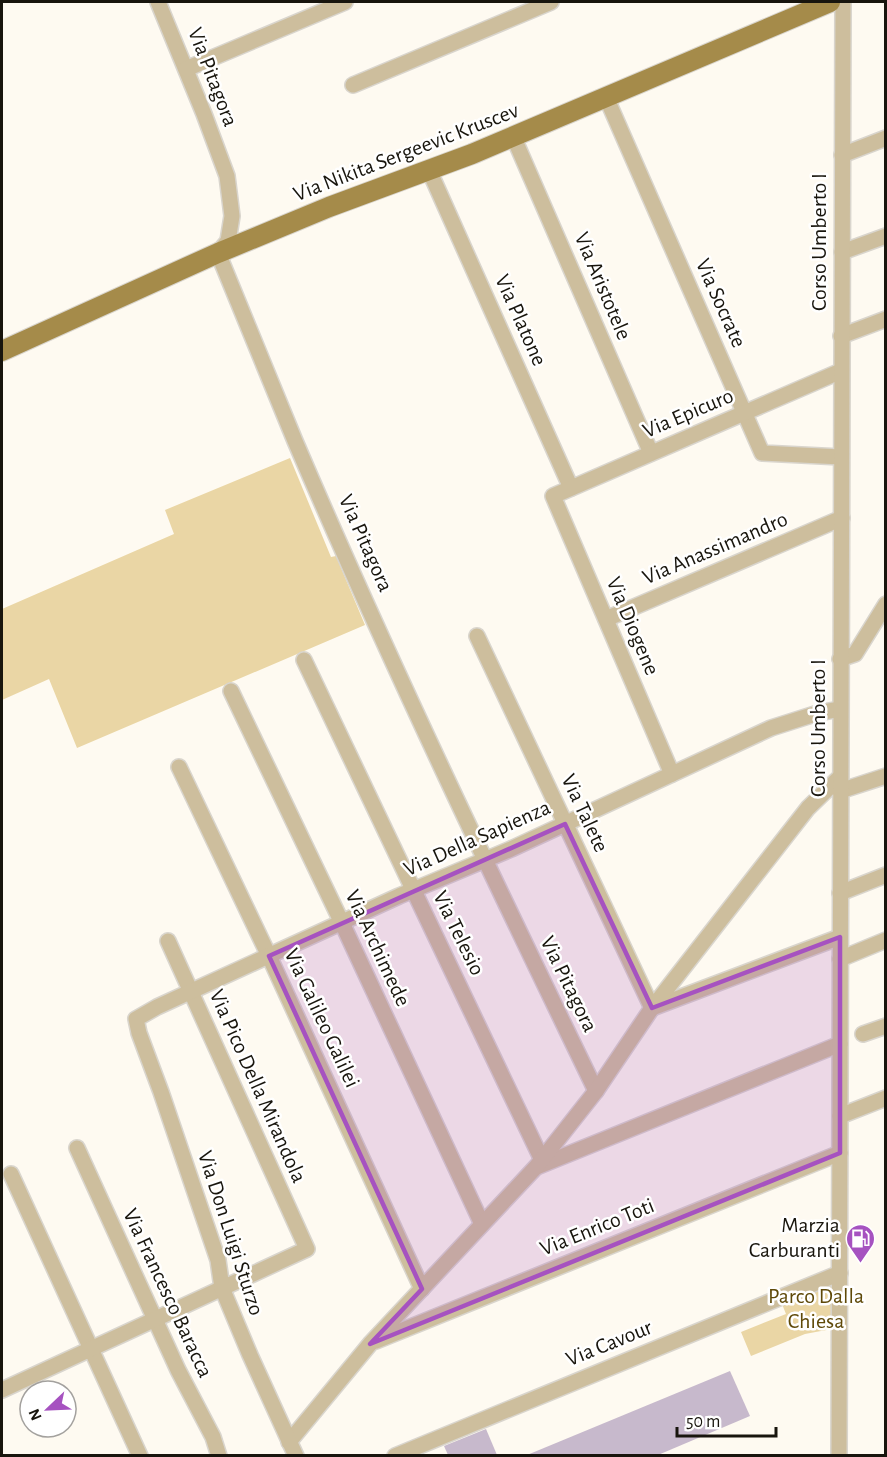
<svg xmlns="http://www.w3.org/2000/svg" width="887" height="1457" viewBox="0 0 887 1457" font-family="'Alegreya Sans',sans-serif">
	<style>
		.green { fill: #ead6a5 }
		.building { fill: #c7b9cc }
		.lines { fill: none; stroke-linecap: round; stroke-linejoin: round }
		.minor-casing { stroke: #d9d5cd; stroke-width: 18 }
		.major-casing { stroke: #d9d5cd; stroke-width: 22 }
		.minor { stroke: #cdbe9d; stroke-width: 15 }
		.major { stroke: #a58b4a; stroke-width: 20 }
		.marked { fill: #a652c0; fill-opacity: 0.2; stroke: #a652c0; stroke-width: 4.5; stroke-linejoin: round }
		.labels { text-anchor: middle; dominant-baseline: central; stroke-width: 5; stroke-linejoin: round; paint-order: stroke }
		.street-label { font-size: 22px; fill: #18150d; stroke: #fff }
		.poi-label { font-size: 22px; fill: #18150d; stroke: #fff; text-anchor: end }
		.park-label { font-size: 22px; fill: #5f4908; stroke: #fff }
	</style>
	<rect width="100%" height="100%" fill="#fefaf1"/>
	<g class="green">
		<path d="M290,458L331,557L336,556L365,625L77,748L49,679L2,700V609L174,534L165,510Z"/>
		<path d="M839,1275L837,1328L805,1334L751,1356L741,1332L786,1314L780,1299Z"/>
	</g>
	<g class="building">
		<path d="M730,1371L750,1416L658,1455H527Z"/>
		<path d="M486,1429L497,1455H448L444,1446Z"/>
	</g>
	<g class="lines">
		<defs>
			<g id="minor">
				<path d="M158,2L204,114L227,176L232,216L228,241L218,253C244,316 269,379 295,441C389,661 492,876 596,1091"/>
				<path d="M186,69L345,2"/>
				<path d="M353,85L551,2"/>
				<path d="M606,97L762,453L841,457"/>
				<path d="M513,136L651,453"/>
				<path d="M842,155L886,138"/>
				<path d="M429,170L571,488"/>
				<path d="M842,252L886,236"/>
				<path d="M841,336L886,319"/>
				<path d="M606,619L842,518"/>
				<path d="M477,636L652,1008L840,937"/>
				<path d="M840,659L855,654L886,604"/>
				<path d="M304,660L542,1160"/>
				<path d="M231,691L342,923L482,1224"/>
				<path d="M179,767L269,956L422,1289"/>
				<path d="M672,774L553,496L841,371"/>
				<path d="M840,791L886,776"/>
				<path d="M840,893L886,875"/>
				<path d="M840,959L886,940"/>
				<path d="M863,1034L886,1026"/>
				<path d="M840,1116L886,1098"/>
				<path d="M77,1148L178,1370L213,1437L219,1456"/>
				<path d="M539,1166L840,1044"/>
				<path d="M11,1174L140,1456"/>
				<path d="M376,1341L840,1153"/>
				<path d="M2,1390L307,1249L168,941"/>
				<path d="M289,1442L370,1344L536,1167L596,1091L652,1008L808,808L840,777"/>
				<path d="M296,1456L250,1355L222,1288L218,1260L161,1092L139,1033L136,1019L157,1007L399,896L511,849L771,728L818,713L840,709"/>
				<path d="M395,1456L840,1273"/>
				<path d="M839,1456L843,2"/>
			</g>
			<path id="major" d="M2,351L218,253L329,207L472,154L830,2"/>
		</defs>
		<use href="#minor" class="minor-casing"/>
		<use href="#major" class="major-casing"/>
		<use href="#minor" class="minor"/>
		<use href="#major" class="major"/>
	</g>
	<path class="marked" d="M565,824L652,1008L840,937V1153L370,1344L422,1289L269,956Z"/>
	<defs>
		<symbol id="fuel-pin" viewBox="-11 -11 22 30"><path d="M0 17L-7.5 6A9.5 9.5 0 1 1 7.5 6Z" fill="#a652c0" stroke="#fff"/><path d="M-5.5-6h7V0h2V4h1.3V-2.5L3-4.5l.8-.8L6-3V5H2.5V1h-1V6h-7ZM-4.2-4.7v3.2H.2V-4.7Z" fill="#fff"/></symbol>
	</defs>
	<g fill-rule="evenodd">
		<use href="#fuel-pin" x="844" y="1222" width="33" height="45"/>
	</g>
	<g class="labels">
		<g class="street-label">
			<text transform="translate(213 77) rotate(69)">Via Pitagora</text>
			<text transform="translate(406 152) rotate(-21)">Via Nikita Sergeevic Kruscev</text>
			<text transform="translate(819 242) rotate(-90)">Corso Umberto I</text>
			<text transform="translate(603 286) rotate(67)">Via Aristotele</text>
			<text transform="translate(721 303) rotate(66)">Via Socrate</text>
			<text transform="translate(521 320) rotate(66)">Via Platone</text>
			<text transform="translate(688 413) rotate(-23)">Via Epicuro</text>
			<text transform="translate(366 543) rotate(66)">Via Pitagora</text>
			<text transform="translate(715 548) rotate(-23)">Via Anassimandro</text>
			<text transform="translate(633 626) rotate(67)">Via Diogene</text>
			<text transform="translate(818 728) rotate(-90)">Corso Umberto I</text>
			<text transform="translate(585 813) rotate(65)">Via Talete</text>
			<text transform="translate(477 838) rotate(-24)">Via Della Sapienza</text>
			<text transform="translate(459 933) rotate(64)">Via Telesio</text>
			<text transform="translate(378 948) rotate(65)">Via Archimede</text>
			<text transform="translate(569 984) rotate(64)">Via Pitagora</text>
			<text transform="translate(322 1018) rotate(65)">Via Galileo Galilei</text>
			<text transform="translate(258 1086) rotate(66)">Via Pico Della Mirandola</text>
			<text transform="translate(597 1227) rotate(-22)">Via Enrico Toti</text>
			<text transform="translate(231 1233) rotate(72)">Via Don Luigi Sturzo</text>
			<text transform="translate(168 1293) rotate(65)">Via Francesco Baracca</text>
			<text transform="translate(609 1343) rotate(-22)">Via Cavour</text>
		</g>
		<g class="poi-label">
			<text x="840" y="1225">Marzia<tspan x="840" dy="25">Carburanti</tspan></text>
		</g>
		<g class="park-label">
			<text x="816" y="1296">Parco Dalla<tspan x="816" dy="25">Chiesa</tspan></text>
		</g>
	</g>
	<rect width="887" height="1457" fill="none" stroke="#18150d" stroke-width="6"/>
	<g transform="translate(48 1409) rotate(247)"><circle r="28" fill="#ffffff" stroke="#a3a19e" stroke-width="1.5"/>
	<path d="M0-4.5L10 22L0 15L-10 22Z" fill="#a652c0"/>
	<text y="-9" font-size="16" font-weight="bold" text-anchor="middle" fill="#18150d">N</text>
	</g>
	<path d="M677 1427v9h99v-9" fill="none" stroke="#18150d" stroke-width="3"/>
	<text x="686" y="1427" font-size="18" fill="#18150d" stroke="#ffffff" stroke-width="4.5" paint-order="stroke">50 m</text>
</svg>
